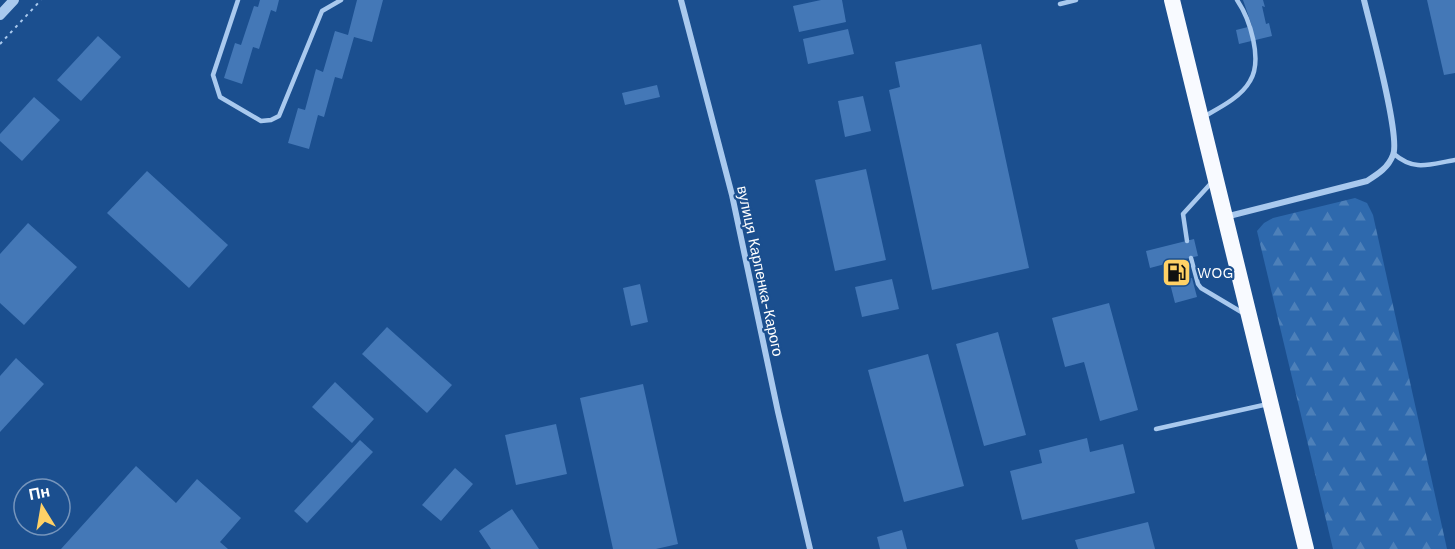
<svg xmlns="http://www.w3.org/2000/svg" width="1455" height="549" viewBox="0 0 1455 549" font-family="'Work Sans',sans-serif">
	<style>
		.forest { fill: url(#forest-firs) }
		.building { fill: #4478b7 }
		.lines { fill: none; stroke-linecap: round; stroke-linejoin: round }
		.path { stroke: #a9c9ee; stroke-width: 2; stroke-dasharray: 3 4.5; stroke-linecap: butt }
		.service { stroke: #a9c9ee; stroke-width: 4.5 }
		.minor { stroke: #a9c9ee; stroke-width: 6 }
		.tertiary { stroke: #a9c9ee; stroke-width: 10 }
		.trunk { stroke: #f8faff; stroke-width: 16 }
		.labels { text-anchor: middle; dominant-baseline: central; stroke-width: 4.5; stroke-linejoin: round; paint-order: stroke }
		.street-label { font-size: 15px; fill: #fff; stroke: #1b4f8f }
		.poi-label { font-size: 15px; fill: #fff; stroke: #1b4f8f; text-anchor: start }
	</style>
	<defs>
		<pattern id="forest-firs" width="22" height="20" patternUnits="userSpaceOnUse" patternTransform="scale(1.5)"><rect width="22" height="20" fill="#2e69ad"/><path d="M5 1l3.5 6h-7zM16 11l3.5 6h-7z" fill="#4d80b9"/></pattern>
	</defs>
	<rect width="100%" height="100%" fill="#1b4f8f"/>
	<path class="forest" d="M1355,198L1367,203L1373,215L1447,549H1333L1257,231L1264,223L1273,218Z"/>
	<g class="building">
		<path d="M260,0H279L276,12L271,10L259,49L253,47L242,84L224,78L235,43L241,45L254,6L258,7Z"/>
		<path d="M357,0H383L372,42L354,37L342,79L335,77L324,117L318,115L309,149L288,143L298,108L305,110L316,69L323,72L335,31L348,35Z"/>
		<path d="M821,0H842L846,22L799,32L793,6Z"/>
		<path d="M1243,0H1263L1265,7L1262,6L1266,24L1269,23L1272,36L1239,44L1236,30L1252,26Z"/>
		<path d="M1427,0H1455V73L1444,75Z"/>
		<path d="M848,29L854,54L808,64L803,39Z"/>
		<path d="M98,36L121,57L81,101L57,80Z"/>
		<path d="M981,44L1029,268L932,290L889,90L900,87L895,62Z"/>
		<path d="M657,85L660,97L625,105L622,93Z"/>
		<path d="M863,96L871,131L845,137L838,101Z"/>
		<path d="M34,97L60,120L22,161L0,141V134Z"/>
		<path d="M866,169L886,260L835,271L815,180Z"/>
		<path d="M147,171L228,245L189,288L107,213Z"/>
		<path d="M28,223L77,267L24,325L0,303V254Z"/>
		<path d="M1194,239L1198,256L1181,260L1186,279L1192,278L1197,297L1175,303L1165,264L1150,268L1146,251Z"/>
		<path d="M892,279L899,309L862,317L855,287Z"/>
		<path d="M640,284L648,322L631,326L623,288Z"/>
		<path d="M1109,303L1138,410L1100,421L1084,362L1065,367L1052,318Z"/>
		<path d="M387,327L452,385L427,413L362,354Z"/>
		<path d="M998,332L1026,435L984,446L956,344Z"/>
		<path d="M928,354L964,486L904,502L868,370Z"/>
		<path d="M16,358L44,384L0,432V376Z"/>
		<path d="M335,382L374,419L352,443L312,407Z"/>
		<path d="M643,384L678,544L656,549H613L580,398Z"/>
		<path d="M556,424L567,474L516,485L505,435Z"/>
		<path d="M1087,438L1090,452L1123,444L1135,493L1022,520L1010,471L1042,463L1039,450Z"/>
		<path d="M360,440L373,452L307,523L294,511Z"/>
		<path d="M136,466L176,503L197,479L241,518L220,542L228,549H61Z"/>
		<path d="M455,468L473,484L441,521L422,505Z"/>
		<path d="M512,509L539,549H491L479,531Z"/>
		<path d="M1148,522L1155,549H1078L1075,540Z"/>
		<path d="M902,530L907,549H880L877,537Z"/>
	</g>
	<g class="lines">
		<path class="path" d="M0,44L41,0"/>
		<g class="service">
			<path d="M238,0L213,75L220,97L261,121L271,120L279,116L322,11L341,0"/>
			<path d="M1060,4L1076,0"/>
			<path d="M1205,116C1221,107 1241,97 1250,81C1263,60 1250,19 1237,0"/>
			<path d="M1394,154C1415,172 1430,164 1455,160"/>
			<path d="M1187,241L1183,214L1213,181"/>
			<path d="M1191,258L1198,284L1201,288L1243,313"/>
			<path d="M1156,429L1268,404"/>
		</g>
		<g class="minor">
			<path d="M681,0L732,195L778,412L810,549"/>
			<path d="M1225,217L1367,181C1378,174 1388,168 1393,155C1401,137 1370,25 1364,0"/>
		</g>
		<path class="tertiary" d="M0,15L14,0"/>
		<path class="trunk" d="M1172,0L1306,549"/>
	</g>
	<defs>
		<symbol id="fuel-square" viewBox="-11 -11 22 22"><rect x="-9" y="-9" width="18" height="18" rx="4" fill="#ffd166" stroke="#1b4f8f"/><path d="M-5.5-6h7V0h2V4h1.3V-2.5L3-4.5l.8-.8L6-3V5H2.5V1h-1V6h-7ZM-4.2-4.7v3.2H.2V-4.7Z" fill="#111"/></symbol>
	</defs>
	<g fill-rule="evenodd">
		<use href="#fuel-square" x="1160" y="256" width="33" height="33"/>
	</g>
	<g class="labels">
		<g class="street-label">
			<text transform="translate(760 271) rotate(78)">вулиця Карпенка-Карого</text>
		</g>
		<g class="poi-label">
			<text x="1197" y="273">WOG</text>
		</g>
	</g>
	<g transform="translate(42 507) rotate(349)"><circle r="28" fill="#1b4f8f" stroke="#7695bc" stroke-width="1.5"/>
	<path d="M0-4.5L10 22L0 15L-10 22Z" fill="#ffd166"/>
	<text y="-9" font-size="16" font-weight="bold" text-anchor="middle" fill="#ffffff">Пн</text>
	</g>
</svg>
